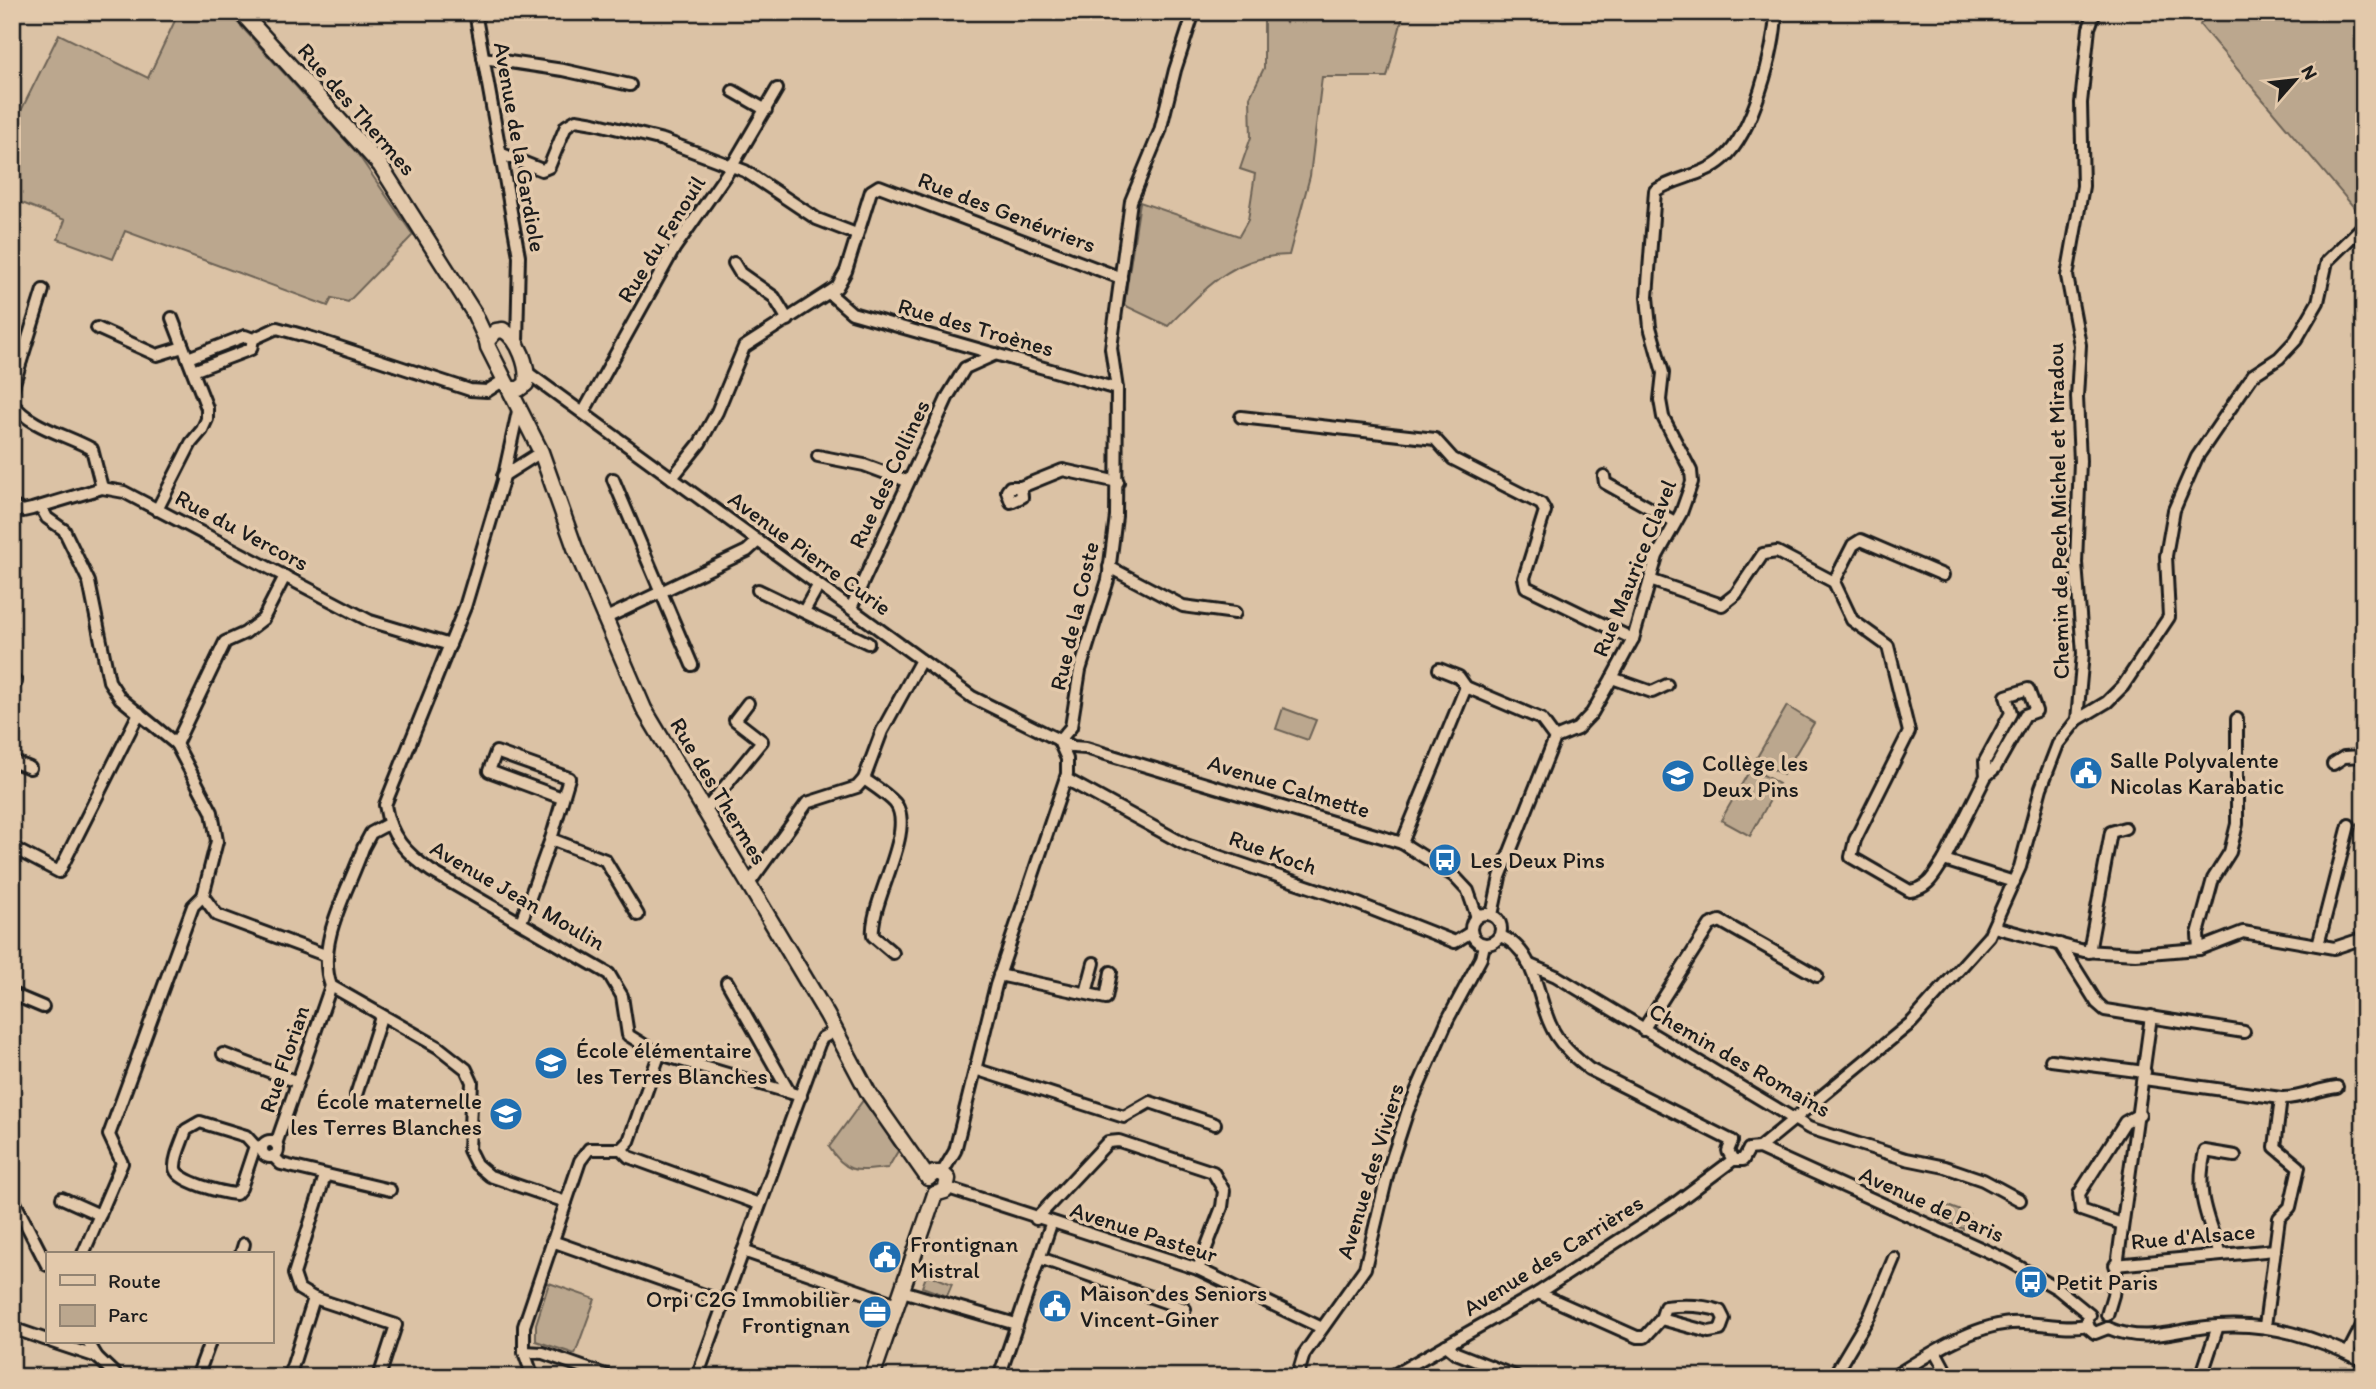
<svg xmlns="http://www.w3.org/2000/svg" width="2376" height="1389" viewBox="0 0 2376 1389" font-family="Itim,sans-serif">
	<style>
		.green { fill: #bba78e; stroke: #6c6255; stroke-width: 2 }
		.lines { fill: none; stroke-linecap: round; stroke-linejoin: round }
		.stream { stroke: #63594f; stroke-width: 2.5 }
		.minor-casing { stroke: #1c1c1c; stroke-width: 16 }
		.major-casing { stroke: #1c1c1c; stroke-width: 19 }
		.minor { stroke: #e3c9ab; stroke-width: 10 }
		.major { stroke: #e3c9ab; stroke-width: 14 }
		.labels { text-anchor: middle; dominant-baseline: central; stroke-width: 7; stroke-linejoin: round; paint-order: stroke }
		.street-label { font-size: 23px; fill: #1c1c1c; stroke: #e3c9ab }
		.poi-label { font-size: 23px; fill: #1c1c1c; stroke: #e3c9ab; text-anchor: start }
	</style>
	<rect width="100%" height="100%" fill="#dbc2a5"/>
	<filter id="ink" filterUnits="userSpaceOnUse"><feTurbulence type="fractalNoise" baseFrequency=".0143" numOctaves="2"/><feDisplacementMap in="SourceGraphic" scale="14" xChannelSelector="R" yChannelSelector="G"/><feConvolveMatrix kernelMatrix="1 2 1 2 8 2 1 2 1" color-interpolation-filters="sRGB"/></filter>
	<g filter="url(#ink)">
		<g class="green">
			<path d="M179,12H228L357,153L413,235L348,302L332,298L328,306L125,231L113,259L58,239L65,220L12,199V129L59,34L148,78Z"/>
			<path d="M1264,12H1404L1387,77H1322L1310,176L1289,255C1233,255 1205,289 1168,326L1124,305L1140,202L1239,236L1248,220L1255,174L1240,169L1251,137L1250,97L1264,68Z"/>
			<path d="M2207,12H2364V204L2356,210L2200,25Z"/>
			<path d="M1787,706L1814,723L1783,775L1756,759Z"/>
			<path d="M1283,708L1316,720L1308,740L1276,729Z"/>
			<path d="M1751,768L1779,784L1750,836L1721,820Z"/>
			<path d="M864,1099L898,1151L888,1168C857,1171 847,1175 829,1147Z"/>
			<path d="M1945,1205L1969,1214L1963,1229L1940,1219Z"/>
			<path d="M927,1274L952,1284L947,1296L922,1287Z"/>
			<path d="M549,1283L595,1299L575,1354L536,1341V1324Z"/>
		</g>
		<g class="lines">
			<path class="stream" d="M1285,12L1286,23"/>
			<defs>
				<g id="minor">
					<path d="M475,12L519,256L517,342"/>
					<path d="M483,58L563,70L630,85"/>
					<path d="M733,91L766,110"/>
					<path d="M502,154L542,170L549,167L566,126L576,120L594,123L663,140L745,171L817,219L856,234"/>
					<path d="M734,263L740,273L774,297L788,320"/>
					<path d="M829,293L852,313L1117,389"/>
					<path d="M97,328L157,355L183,347"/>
					<path d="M12,333L21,360"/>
					<path d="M312,338L470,390L487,391L504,380"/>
					<path d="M188,358L245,336L253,339L277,328L309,337"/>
					<path d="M193,371L251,349L253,339"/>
					<path d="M528,373L972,697L1073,747L1086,748L1402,843L1454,876L1468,891L1477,917"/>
					<path d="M12,390L43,290"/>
					<path d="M12,403C31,428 65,434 92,449L102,488"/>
					<path d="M518,411L503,480L465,607L385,805C390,837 406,853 431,871L609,974L622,996L628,1035L657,1053L658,1058L629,1141L621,1149H589L580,1161L524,1326V1352L533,1377"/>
					<path d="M583,413L674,249L732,166L777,89"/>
					<path d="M1241,417L1435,439L1453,459L1541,504L1545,511L1524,578L1526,587L1633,639"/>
					<path d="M818,456L864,465L907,481"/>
					<path d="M503,476L541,452"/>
					<path d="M1604,476L1605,483L1675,522"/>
					<path d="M672,478L700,443L717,412L744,347L837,287L846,271L871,191L879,186L1121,278"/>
					<path d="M613,479L692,665"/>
					<path d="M1021,487L1022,497L1011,502L1007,491L1010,487H1021L1063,470L1118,482"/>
					<path d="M12,506L23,511L32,509L102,488L124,492L370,621L450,645"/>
					<path d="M41,507L47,518L64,530L89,582L109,681L120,698L176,744L212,812L217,841L203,896L217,915L325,955"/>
					<path d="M157,510L191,443L202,430L207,419V408L172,318"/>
					<path d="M1109,567L1183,606L1235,613"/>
					<path d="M1650,580L1722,605L1736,594L1763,554L1777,552L1834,582L1852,620L1888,646L1909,732L1855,840L1851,857L1910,891C1929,888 1934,875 1944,860L2014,882"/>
					<path d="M1834,582L1853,545L1861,540L1943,575"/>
					<path d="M758,590L868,643"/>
					<path d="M851,608L948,396L965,368L996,354"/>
					<path d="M804,611L818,586"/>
					<path d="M604,619L747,551L758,541"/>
					<path d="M1439,669L1459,677L1466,687L1541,719L1555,738"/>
					<path d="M1612,678L1652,692L1667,685"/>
					<path d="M12,681L16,682"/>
					<path d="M2077,720L2083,653L2076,563L2080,461L2077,397L2080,345L2067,276L2083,186L2081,103L2089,28L2095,12"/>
					<path d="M1059,741L1071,727L1080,670L1108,580L1116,516L1117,389L1111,348L1131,201L1160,131L1175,70L1194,12"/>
					<path d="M176,744L225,642L245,633L263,619L285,576"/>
					<path d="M12,761L30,768"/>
					<path d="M2333,764L2344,757L2364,756"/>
					<path d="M864,779C874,786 887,794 895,803C917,830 869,902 873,936L893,953"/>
					<path d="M1066,779L1186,845L1351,901L1455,942L1471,932"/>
					<path d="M704,812L762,741L735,720L748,703"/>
					<path d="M388,824L371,833L363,848C349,890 315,942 331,986L438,1047L466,1069L472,1082L469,1150L476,1164L490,1176L566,1202"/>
					<path d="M551,839L605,860L638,915"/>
					<path d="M1402,843L1466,687"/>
					<path d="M19,851L59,872L139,713"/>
					<path d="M1944,860L1986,776L1995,768L2025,715L2036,711L2028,689L2006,696L2011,713L1985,761L1986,776"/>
					<path d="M748,885L807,803L857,787L864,779L882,731L921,660"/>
					<circle cx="1486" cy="929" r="15"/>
					<path d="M1492,915L1500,877L1555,738L1577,729L1592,713L1612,678L1633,639L1657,556L1681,513L1692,482L1691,471L1663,417L1660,400L1663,373L1650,327L1647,297L1655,191C1676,177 1704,176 1723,159C1753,133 1775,50 1776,12"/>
					<path d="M521,922L551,839L569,778L496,752L489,771L562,798"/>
					<path d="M1994,927L2084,951L2136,954L2199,949L2243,932L2334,948L2364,938"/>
					<path d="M1500,936C1534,947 1537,996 1550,1024C1558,1043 1573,1056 1589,1069L1732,1141"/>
					<path d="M2060,944L2097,1003L2105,1010L2244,1032"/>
					<path d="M2318,945L2349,825"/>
					<path d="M2199,949L2198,934L2213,879L2230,852L2237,824V719"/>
					<path d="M2089,952L2111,832L2125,828"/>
					<path d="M1528,964L1556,976L1809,1128L1906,1159L1945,1167L1983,1180L2020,1200"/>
					<path d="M999,975L1106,998L1111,972"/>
					<path d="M727,982L788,1090"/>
					<path d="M1086,993L1094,963"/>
					<path d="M12,994L43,1007"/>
					<path d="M1643,1030L1710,925L1720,921L1817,976"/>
					<path d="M657,1053L801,1096"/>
					<path d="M223,1054L295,1081"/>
					<path d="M2051,1060L2145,1072"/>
					<path d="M975,1069L1124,1117L1150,1102L1215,1124"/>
					<path d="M2144,1079L2281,1098C2301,1099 2317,1089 2337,1087"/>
					<path d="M356,1095L381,1017"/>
					<circle cx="270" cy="1149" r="8"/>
					<path d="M1732,1141L1728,1151L1733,1160H1743L1749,1149"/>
					<path d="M276,1144L331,986"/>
					<path d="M255,1146L241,1188L236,1194C224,1193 176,1182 175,1168C174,1157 183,1140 186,1130L200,1122L246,1136L255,1146L262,1147"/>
					<path d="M1759,1148L1912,1022L1989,936L2020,867L2041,788L2058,744L2077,720L2107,702L2123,686L2169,617L2166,556L2174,510L2197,457L2253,375L2279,358L2296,340L2318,302L2327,261L2364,225"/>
					<path d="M621,1149L629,1157L759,1204"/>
					<path d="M1749,1149L1759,1148L2009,1261L2058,1289L2090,1315"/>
					<path d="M273,1156L281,1164L390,1190"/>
					<path d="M942,1173L955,1151L996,985L1067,774V759L1059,741"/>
					<path d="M325,1176L294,1274L299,1289L314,1298L396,1325L379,1377"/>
					<path d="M948,1188L1198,1269L1322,1328"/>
					<path d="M12,1197L47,1265"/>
					<path d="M62,1198L100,1215"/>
					<path d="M1036,1219L1108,1142L1119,1141L1213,1172L1224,1191L1222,1207L1198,1269"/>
					<path d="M2122,1224L2081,1210L2079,1194L2125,1122L2140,1114"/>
					<path d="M552,1241L724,1302"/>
					<path d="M743,1251L897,1304"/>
					<path d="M83,1254L122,1163L109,1135L193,906L203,896"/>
					<path d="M241,1254L244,1244"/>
					<path d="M2220,1255C2207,1215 2195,1194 2205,1151L2235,1156"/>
					<path d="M1040,1258L1185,1309"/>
					<path d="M2115,1265L2275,1250"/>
					<path d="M902,1291L1016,1324"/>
					<path d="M1538,1293L1637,1337H1645L1661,1319L1709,1332L1720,1330L1724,1319L1720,1311C1703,1305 1683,1305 1665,1307L1661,1319"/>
					<path d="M2107,1315L2113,1295L2151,1016"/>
					<path d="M2087,1321L2089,1328L2095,1333L2108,1328"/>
					<path d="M2265,1326L2279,1218L2290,1207L2299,1167L2275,1147L2281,1098"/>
					<path d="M12,1328L47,1340"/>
					<path d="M2108,1328C2148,1345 2178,1328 2218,1326C2271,1322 2317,1338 2364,1361"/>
					<path d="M52,1342L97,1357"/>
					<path d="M88,1342L97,1357L118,1377"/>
					<path d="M1446,1345L1456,1353L1517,1377"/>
					<path d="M524,1352L543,1353L611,1377"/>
					<path d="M1936,1353L1949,1377"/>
					<path d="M2348,1353L2364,1322"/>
					<path d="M197,1377L210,1342"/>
					<path d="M298,1377L290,1374L314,1298"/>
					<path d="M697,1377L819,1044L822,1038L835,1031"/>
					<path d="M999,1377L1051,1224"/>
					<path d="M1297,1377L1304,1354L1365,1268L1389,1168L1408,1110L1448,1019L1481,958L1484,945"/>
					<path d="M1390,1377L1538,1293L1673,1205L1733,1160"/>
					<path d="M1833,1377L1870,1315L1894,1258"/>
					<path d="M1893,1377C1926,1356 1971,1326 2011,1323C2037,1321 2063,1330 2087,1325"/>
					<path d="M2201,1377L2218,1326"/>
				</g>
				<g id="major">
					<path d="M241,12L380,165L474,313L487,341"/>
					<path d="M510,389H519L526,384C529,367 519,339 503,330L496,331L487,341L488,347L541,452L575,548L644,709L827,1015L869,1094L928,1178"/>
					<path d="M928,1178L934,1173H942L948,1179L945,1191L935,1194"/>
					<path d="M872,1377L935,1194"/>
				</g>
			</defs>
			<use href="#minor" class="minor-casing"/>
			<use href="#major" class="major-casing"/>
			<use href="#minor" class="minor"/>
			<use href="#major" class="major"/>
		</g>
	</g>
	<defs>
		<symbol id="civic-disc" viewBox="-11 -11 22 22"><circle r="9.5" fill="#1f6fb2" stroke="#e3c9ab"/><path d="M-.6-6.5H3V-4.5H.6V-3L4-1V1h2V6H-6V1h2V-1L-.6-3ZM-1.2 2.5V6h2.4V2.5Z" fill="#fff"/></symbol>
		<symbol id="school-disc" viewBox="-11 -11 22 22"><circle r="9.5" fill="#1f6fb2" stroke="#e3c9ab"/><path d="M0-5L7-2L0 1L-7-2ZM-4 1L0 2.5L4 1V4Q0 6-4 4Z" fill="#fff"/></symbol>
		<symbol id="bus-disc" viewBox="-11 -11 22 22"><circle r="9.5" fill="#1f6fb2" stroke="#e3c9ab"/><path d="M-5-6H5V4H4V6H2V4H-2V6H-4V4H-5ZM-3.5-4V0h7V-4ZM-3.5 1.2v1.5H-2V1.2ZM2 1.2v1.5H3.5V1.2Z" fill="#fff"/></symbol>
		<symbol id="office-disc" viewBox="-11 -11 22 22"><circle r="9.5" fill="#1f6fb2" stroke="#e3c9ab"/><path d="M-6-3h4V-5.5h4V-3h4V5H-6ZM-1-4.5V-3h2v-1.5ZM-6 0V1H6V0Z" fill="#fff"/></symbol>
	</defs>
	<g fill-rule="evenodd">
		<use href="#civic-disc" x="2067" y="754" width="38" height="38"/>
		<use href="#school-disc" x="1659" y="757" width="38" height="38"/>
		<use href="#bus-disc" x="1426" y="841" width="38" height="38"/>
		<use href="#school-disc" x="532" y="1044" width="38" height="38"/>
		<use href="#school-disc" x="487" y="1095" width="38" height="38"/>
		<use href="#civic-disc" x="866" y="1238" width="38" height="38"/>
		<use href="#bus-disc" x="2012" y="1263" width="38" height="38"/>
		<use href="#civic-disc" x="1036" y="1287" width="38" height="38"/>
		<use href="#office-disc" x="856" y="1293" width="38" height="38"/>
	</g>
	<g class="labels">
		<g class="street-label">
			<text transform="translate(357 109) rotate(49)">Rue des Thermes</text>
			<text transform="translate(520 147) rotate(80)">Avenue de la Gardiole</text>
			<text transform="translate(1007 212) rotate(21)">Rue des Genévriers</text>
			<text transform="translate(661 239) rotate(-58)">Rue du Fenouil</text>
			<text transform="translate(976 327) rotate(16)">Rue des Troènes</text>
			<text transform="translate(889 474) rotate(-65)">Rue des Collines</text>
			<text transform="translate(2058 511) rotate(-91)">Chemin de Pech Michel et Miradou</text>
			<text transform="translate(242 530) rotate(28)">Rue du Vercors</text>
			<text transform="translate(810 553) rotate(36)">Avenue Pierre Curie</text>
			<text transform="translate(1634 568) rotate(-68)">Rue Maurice Clavel</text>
			<text transform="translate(1074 616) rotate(-77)">Rue de la Coste</text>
			<text transform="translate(1289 786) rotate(17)">Avenue Calmette</text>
			<text transform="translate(719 791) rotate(59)">Rue des Thermes</text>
			<text transform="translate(1273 852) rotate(20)">Rue Koch</text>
			<text transform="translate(518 895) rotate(30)">Avenue Jean Moulin</text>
			<text transform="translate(284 1059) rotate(-71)">Rue Florian</text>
			<text transform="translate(1740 1060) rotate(30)">Chemin des Romains</text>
			<text transform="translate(1370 1171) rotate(-73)">Avenue des Viviers</text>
			<text transform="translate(1932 1204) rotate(24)">Avenue de Paris</text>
			<text transform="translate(1144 1232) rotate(18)">Avenue Pasteur</text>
			<text transform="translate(2193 1236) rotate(-5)">Rue d'Alsace</text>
			<text transform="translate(1553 1255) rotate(-32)">Avenue des Carrières</text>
		</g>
		<g class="poi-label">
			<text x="2110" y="760">Salle Polyvalente<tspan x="2110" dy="26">Nicolas Karabatic</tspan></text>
			<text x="1702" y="763">Collège les<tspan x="1702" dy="26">Deux Pins</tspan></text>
			<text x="1470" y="860">Les Deux Pins</text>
			<text x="576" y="1050">École élémentaire<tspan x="576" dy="26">les Terres Blanches</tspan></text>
			<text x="482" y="1101" text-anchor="end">École maternelle<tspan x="482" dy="26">les Terres Blanches</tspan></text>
			<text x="910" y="1244">Frontignan<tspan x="910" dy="26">Mistral</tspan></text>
			<text x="2056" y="1282">Petit Paris</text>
			<text x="1080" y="1293">Maison des Seniors<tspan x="1080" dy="26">Vincent-Giner</tspan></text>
			<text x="850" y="1299" text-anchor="end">Orpi C2G Immobilier<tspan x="850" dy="26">Frontignan</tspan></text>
		</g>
	</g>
	<rect width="2376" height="1389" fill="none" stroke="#e3c9ab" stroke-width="42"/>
	<rect x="21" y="21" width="2334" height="1347" fill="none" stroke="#1c1c1c" stroke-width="2.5" filter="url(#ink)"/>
	<rect x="46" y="1252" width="228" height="91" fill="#e3c9ab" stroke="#938472" stroke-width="2"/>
	<rect x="60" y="1275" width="35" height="10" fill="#e3c9ab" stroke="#938472" stroke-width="2"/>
	<text x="108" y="1288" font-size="21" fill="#1c1c1c">Route</text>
	<rect x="60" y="1305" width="35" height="21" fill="#bba78e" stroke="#938472" stroke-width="2"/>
	<text x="108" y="1322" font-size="21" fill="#1c1c1c">Parc</text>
	<g transform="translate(2295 80) rotate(62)" stroke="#e3c9ab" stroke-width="5" paint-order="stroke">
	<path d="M0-5L12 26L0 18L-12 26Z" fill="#1c1c1c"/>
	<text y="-10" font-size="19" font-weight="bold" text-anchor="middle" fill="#1c1c1c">N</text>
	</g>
</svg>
